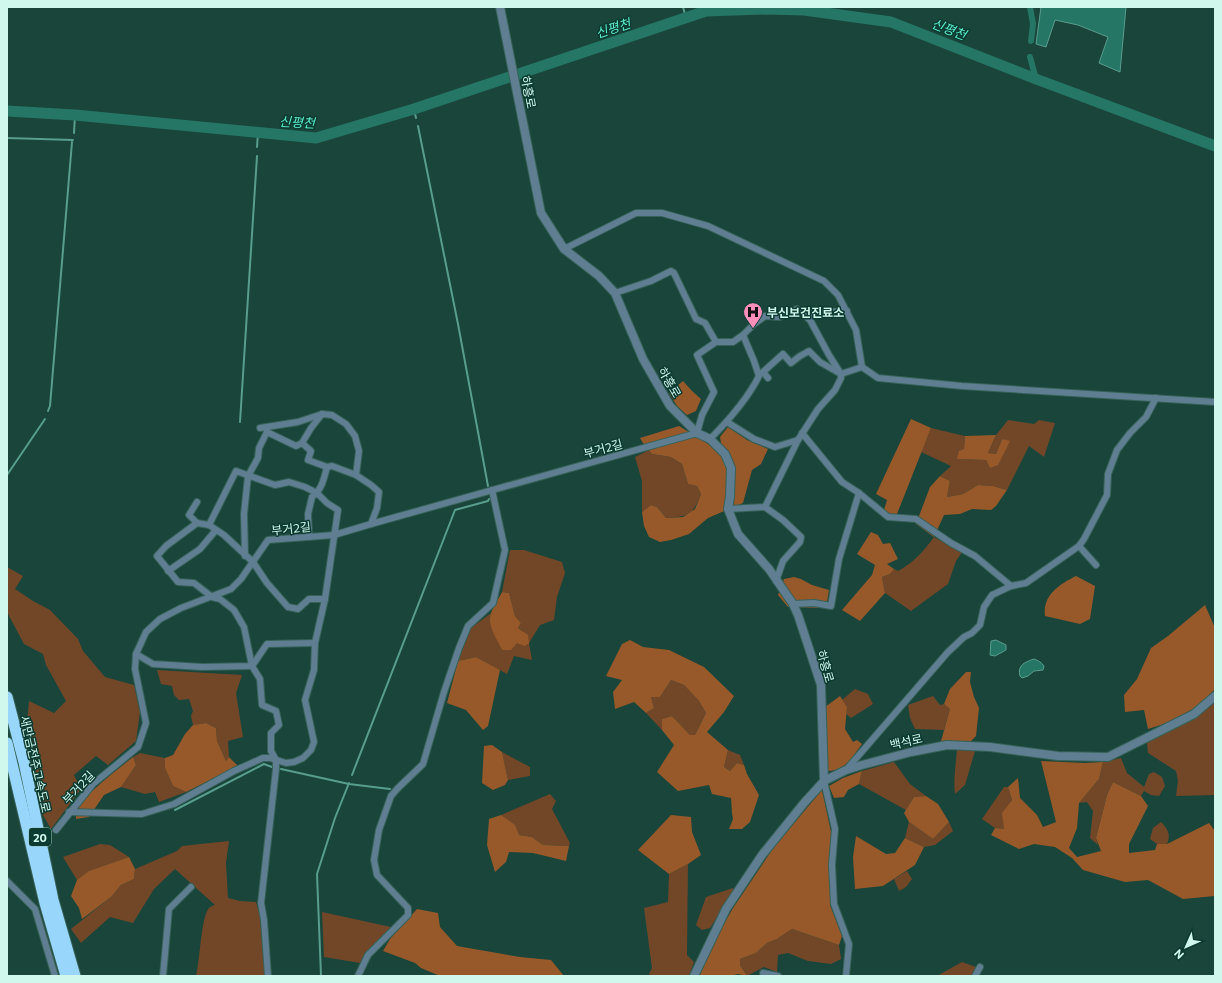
<svg xmlns="http://www.w3.org/2000/svg" width="1222" height="983" viewBox="0 0 1222 983" font-family="Commissioner,'Noto Sans KR',sans-serif">
	<style>
		.green { fill: #724728 }
		.forest { fill: #975929 }
		.water { fill: #257665; stroke: #599d8e }
		.lines { fill: none; stroke-linecap: round; stroke-linejoin: round }
		.stream { stroke: #599d8e; stroke-width: 2 }
		.canal { stroke: #257665; stroke-width: 6 }
		.river { stroke: #257665; stroke-width: 11 }
		.minor-casing { stroke: #366257; stroke-width: 8 }
		.tertiary-casing { stroke: #366257; stroke-width: 10 }
		.motorway-casing { stroke: #366257; stroke-width: 13 }
		.minor { stroke: #5f7e92; stroke-width: 6 }
		.tertiary { stroke: #5f7e92; stroke-width: 8 }
		.motorway { stroke: #98d6fc; stroke-width: 11 }
		.labels { text-anchor: middle; dominant-baseline: central; stroke-width: 3; stroke-linejoin: round; paint-order: stroke }
		.shield { fill: #0c3b31; stroke: #96bfb5; stroke-width: 1 }
		.shield-label { font-size: 11px; font-weight: bold; fill: #d1f8ed }
		.street-label { font-size: 12px; fill: #d1f8ed; stroke: #0c3b31 }
		.poi-label { font-size: 12px; font-weight: bold; fill: #d1f8ed; stroke: #0c3b31; text-anchor: start }
		.water-label { font-size: 13px; font-style: italic; fill: #5aedcc; stroke: #0c3b31 }
	</style>
	<rect width="100%" height="100%" fill="#19453b"/>
	<g class="green">
		<path d="M1008,420L1034,424L1039,420L1055,423L1044,457L1029,446L1007,490L993,486L978,485L963,494L947,497L950,481L940,476L951,466L921,452L931,428L965,436L964,450L958,459L986,460L990,468L1009,442L1002,439L996,454L988,453L996,435Z"/>
		<path d="M649,450L652,454L671,457L682,464L688,484L697,486L701,494C692,516 689,516 666,518L657,507L651,505L642,512V481L635,457Z"/>
		<path d="M934,537L962,552L956,561L948,584L911,611L885,593L882,577L890,574L894,569L898,571C913,563 924,551 934,537Z"/>
		<path d="M510,550H524L562,562L565,573L557,597L554,620L540,625L529,643L532,660L514,656L507,674L476,657L458,661L471,628L491,613L490,621L502,650L523,631L518,628L521,623L515,616L509,593L502,592Z"/>
		<path d="M7,567L23,576L15,589L33,601L50,610L78,639L83,651L105,677L134,685L140,712L136,741L108,765L96,756L74,775L81,789L51,829L40,810L27,724L29,701L54,713L66,701L46,665L43,654L24,644L7,612Z"/>
		<path d="M157,670L242,675L236,693L243,737L228,741L229,757L226,761L217,741L216,728L206,723L193,725L191,716L193,711L189,699L179,700L174,695L172,686L161,684Z"/>
		<path d="M671,680L684,685L699,701L706,713L695,735H690L672,716L662,719V730L646,713L654,708L651,697H660Z"/>
		<path d="M855,689L868,694L873,704L851,718L846,714L847,707L842,700Z"/>
		<path d="M933,696L940,705L944,704L950,709L944,730L915,729L910,718L908,705Z"/>
		<path d="M1215,703V795L1176,796L1178,781L1176,771L1148,753L1147,743Z"/>
		<path d="M957,749L975,751L965,785L955,794C953,782 956,763 957,749Z"/>
		<path d="M728,750L740,755L744,765L737,763L730,771L724,767Z"/>
		<path d="M502,752L530,767V776L508,780Z"/>
		<path d="M140,753L165,758V768L173,786L186,792L159,802L155,792L145,794L121,787L136,765L133,757Z"/>
		<path d="M1121,758L1127,773L1144,787L1149,774L1154,772L1162,777L1165,786L1159,796L1151,795L1144,791L1141,796L1113,782L1107,795L1096,838L1098,845L1090,838L1093,811L1087,802L1079,803L1099,779L1103,762Z"/>
		<path d="M894,762L910,784L926,796L914,797L906,810L859,784L862,771Z"/>
		<path d="M1004,787H1008L1012,800L1003,813L1004,829L995,828L982,819Z"/>
		<path d="M550,794L556,801L552,809L570,843L569,846L543,845L532,837L519,835L501,815Z"/>
		<path d="M909,822L933,839L949,822L953,831L935,845L924,847L905,838Z"/>
		<path d="M1161,822C1168,829 1171,835 1167,844H1157L1150,839L1153,828Z"/>
		<path d="M229,841L226,863L228,898L240,901L256,902L260,916L265,976H196C200,961 201,917 209,908C210,907 214,905 215,905L175,869L154,889L133,923L110,917L81,943L71,929L111,897L121,885L134,879L135,869L177,851L182,846Z"/>
		<path d="M100,844L110,845L129,857L90,871L77,880L63,857Z"/>
		<path d="M688,864L687,955L694,962L689,976H651L649,974L652,968L644,908L668,902L669,874Z"/>
		<path d="M907,871L912,879L906,887L899,891L894,879Z"/>
		<path d="M733,888L734,892L710,928L702,930L696,925L706,897Z"/>
		<path d="M322,912L391,927L369,949L360,963L324,957Z"/>
		<path d="M792,929L839,945L841,959L831,964L808,961L788,953L778,955L777,972L764,967L747,976L740,965V959L756,953L767,943L777,939Z"/>
		<path d="M962,962L976,967L972,975L937,976Z"/>
	</g>
	<g class="forest">
		<path d="M683,381L692,391L701,399L696,411L687,415L677,406L669,393Z"/>
		<path d="M911,419L931,428L897,514H889L884,510L887,500L876,494Z"/>
		<path d="M679,426L713,447L721,443L720,437L728,427L747,440L768,449L761,464L752,470L743,503L708,518L689,534L671,540L660,542L649,537L644,526L642,512L651,505L657,507L666,518L683,517L695,509L701,494L697,486L688,484L682,464L671,457L652,454L643,443L640,438Z"/>
		<path d="M996,435L988,453L996,454L1002,439L1010,441L998,465L990,468L986,460L957,459L959,451L964,449L965,436Z"/>
		<path d="M940,476L950,481L947,497L963,494L978,485L993,486L1007,490L996,506L991,510L972,509L960,514L944,515L934,537L916,524L930,487Z"/>
		<path d="M871,532L878,535L883,544L890,543L898,559L887,564L894,569L890,574L882,577L885,593L860,621L842,610L872,575L875,565L857,554Z"/>
		<path d="M1076,576L1095,586L1090,619L1080,624L1045,616C1042,595 1060,584 1076,576Z"/>
		<path d="M794,577L801,579L812,585L829,590L826,608L788,607L778,595L784,579Z"/>
		<path d="M502,592L509,593L515,616L521,623L518,628L528,635L529,643L525,646L517,643L511,650H502C498,641 491,631 490,621C489,612 498,600 502,592Z"/>
		<path d="M1205,605L1215,628V689L1199,706L1167,723L1148,729L1144,710L1125,712L1124,695L1137,679L1151,648L1168,636Z"/>
		<path d="M630,640L643,647L669,650L704,667L734,696L724,712L707,732L728,750L724,767L730,771L737,763L744,765L747,774L759,795L750,822L742,829H729L733,819L732,813L731,798L712,794L709,785L678,791L657,772L674,745L662,730V719L672,716L690,735H695L706,713L699,701L684,685L671,680L660,697H651L654,708L646,713L634,702L615,709L613,692L622,680L606,676L622,644Z"/>
		<path d="M476,657L500,670L488,726L483,730L466,710L447,703L458,661Z"/>
		<path d="M966,672H971L970,682L974,697L979,708L976,736L969,743L941,741L950,709L944,704L950,689Z"/>
		<path d="M840,696L847,707L845,729L853,742L857,740L862,744C851,758 847,770 828,771L825,707Z"/>
		<path d="M206,723L216,728L217,741L226,761L229,757L238,766L186,792L173,786L165,768V758L173,755L185,734L193,725Z"/>
		<path d="M492,745L502,752L508,780L505,785L493,790L482,783L484,746Z"/>
		<path d="M133,757L136,765L121,787L104,795L89,817L76,819C76,816 76,813 77,810C82,796 121,767 133,757Z"/>
		<path d="M1041,761L1085,763L1103,762L1099,779L1079,803L1077,828L1069,848L1077,857L1101,851L1096,838L1107,795L1113,782L1141,796L1148,806L1129,844V853L1155,850L1157,844H1167L1209,823L1215,831V896L1183,899L1148,880L1125,882L1083,870L1072,858L1055,847L1034,844L1019,849L991,835L995,828L1004,829L1002,813L1012,800L1008,787L1018,778L1020,798L1037,815L1043,827L1056,822Z"/>
		<path d="M862,771L859,784L848,790L844,797L834,798L829,786L843,778Z"/>
		<path d="M822,790L831,832L830,905L842,936L839,945L792,929L777,939L767,943L756,953L740,959V965L747,976L738,974L730,976H700L701,972L720,931L733,908L774,847Z"/>
		<path d="M926,796L938,804L949,822L933,839L909,822L904,813L914,797Z"/>
		<path d="M501,815L515,825L519,835L532,837L543,845L569,846L566,861L533,853L509,852L506,862L495,872L487,845L489,819Z"/>
		<path d="M671,815L691,817L692,832L701,855L688,864L669,874L638,850Z"/>
		<path d="M856,836L886,854L895,853L905,838L924,847L915,865L883,886L855,889L853,857Z"/>
		<path d="M129,857L135,869L134,879L121,885L111,897L82,919L79,908L71,896L77,880L89,871Z"/>
		<path d="M417,909L438,913L440,927L457,946L520,957L551,960L564,976H440L421,968L415,963L383,951L390,939Z"/>
	</g>
	<g class="water">
		<path d="M1041,7H1126L1120,72L1099,63L1108,37L1078,25L1055,20L1046,47L1036,44Z"/>
		<path d="M996,640L1006,645V650L995,656L990,655L991,641Z"/>
		<path d="M1034,659C1039,661 1041,662 1044,666L1043,670L1034,671L1028,676L1022,678L1020,676C1017,665 1025,662 1034,659Z"/>
	</g>
	<g class="lines">
		<g class="stream">
			<path d="M683,7L686,18"/>
			<path d="M414,109L416,118"/>
			<path d="M418,126L458,324L488,486"/>
			<path d="M74,133L75,115"/>
			<path d="M7,138L73,140"/>
			<path d="M257,147L258,133"/>
			<path d="M48,411L50,406L72,142"/>
			<path d="M240,422L257,156"/>
			<path d="M7,475L45,419"/>
			<path d="M281,769L349,784L390,789"/>
			<path d="M352,775L455,510L488,501L489,499"/>
			<path d="M175,810L264,764L272,767"/>
			<path d="M321,976L317,874L335,818L349,783"/>
		</g>
		<g class="canal">
			<path d="M1030,7L1033,24L1031,41"/>
			<path d="M1030,57L1036,79"/>
		</g>
		<path class="river" d="M7,111L75,115L316,138L414,109L706,11L766,9L804,10L891,22L1036,79L1215,146"/>
		<defs>
			<g id="minor">
				<path d="M564,249L636,213H662L708,226L824,281L838,295L856,330L862,367L878,378L962,386L1215,402"/>
				<path d="M615,293L651,281L671,271L674,273L696,319L705,323L716,342H733L743,335L754,324L765,316L779,317L797,309L810,320V313L847,311"/>
				<path d="M768,378L763,372L783,354L791,363L800,356L809,351L820,362L841,374L862,367"/>
				<path d="M727,422L754,439L775,447L798,440L818,409L835,390L841,378V374L829,355L810,320"/>
				<path d="M260,428L298,422L322,414L332,415L346,424L355,436L359,451L356,475L371,485L379,492L377,508L371,524"/>
				<path d="M267,432L296,446L302,443L311,428L322,414"/>
				<path d="M710,439C729,420 747,400 759,376L754,361L743,335"/>
				<path d="M302,443L311,451L308,460L327,467L332,466L356,475"/>
				<path d="M859,493L888,517L916,519L951,543L975,556L1011,586"/>
				<path d="M197,502L189,515L197,523L209,525L224,535L253,562L267,583L288,607L298,609L309,599H325"/>
				<path d="M765,507L783,520L801,537L800,542L783,561L776,581"/>
				<path d="M728,509L765,507L798,440"/>
				<path d="M309,537L308,514L312,497C322,490 324,478 327,467"/>
				<path d="M1079,546L1096,565"/>
				<path d="M245,556L244,514L248,476L258,458L259,448L267,432L266,428"/>
				<path d="M168,571L200,549L216,530"/>
				<path d="M793,604L814,603L831,606L839,559L859,493L842,482L802,433"/>
				<path d="M136,654L153,664L202,667L252,666L244,627L234,610L220,599L212,597L194,583L178,582L157,556L166,546L197,523"/>
				<path d="M846,770L948,652L964,637L972,633L980,625L984,607L992,595L1011,586L1026,583L1079,546L1084,539L1107,495L1108,474L1117,450L1130,433L1146,417L1156,398"/>
				<path d="M824,781L835,829L832,865L834,904L849,944L846,976"/>
				<path d="M69,812L142,814L174,804L234,771L263,758H270L286,763L294,762L303,758L311,750L314,742L305,700L314,670L315,643L325,599L338,510L327,503L317,493L305,487L289,482L275,485L236,471L209,525"/>
				<path d="M56,830L93,784L138,747L146,723L135,669L136,654L146,632L160,619L181,608L231,589L241,579L268,540L334,535L371,524L697,433L702,415L714,392L697,355L716,342"/>
				<path d="M7,881L35,909L55,976"/>
				<path d="M763,973L778,976"/>
				<path d="M163,976L169,909L191,887"/>
				<path d="M268,976L264,920L261,903L276,769V760L271,751V733L279,725L276,711L262,705L260,679L252,666L267,644L315,643"/>
				<path d="M358,976L368,955L408,915V908L377,875L374,860L379,830L391,796L398,788L423,764L444,692L459,648L468,626L493,603L505,550L492,490"/>
				<path d="M975,976L980,967"/>
			</g>
			<g id="tertiary">
				<path d="M500,7L541,213L564,249L599,276L615,293L643,359L670,406L697,433L710,439L725,454L731,468L730,497L728,509L738,534L769,569L793,604L798,615L821,685L824,781"/>
				<path d="M694,976L726,909L762,855L804,803L824,781L846,770L862,765L911,752L947,745L990,747L1058,756L1108,757L1194,714L1215,696"/>
			</g>
			<g id="motorway">
				<path d="M7,697L24,762L53,900L75,976"/>
				<path d="M7,743L45,903L66,976"/>
			</g>
		</defs>
		<use href="#minor" class="minor-casing"/>
		<use href="#tertiary" class="tertiary-casing"/>
		<use href="#motorway" class="motorway-casing"/>
		<use href="#minor" class="minor"/>
		<use href="#tertiary" class="tertiary"/>
		<use href="#motorway" class="motorway"/>
	</g>
	<defs>
		<symbol id="hospital-pin" viewBox="-11 -11 22 30"><path d="M0 17L-7.5 6A9.5 9.5 0 1 1 7.5 6Z" fill="#ff8ebb" stroke="#0c3b31"/><path d="M-5-5h3v3.5h4V-5h3V5h-3V1.5h-4V5h-3Z" fill="#111"/></symbol>
	</defs>
	<g fill-rule="evenodd">
		<use href="#hospital-pin" x="742" y="301" width="22" height="30"/>
	</g>
	<g class="labels">
		<rect class="shield" x="29" y="828" width="22" height="18" rx="3"/>
		<g class="shield-label">
			<text x="40" y="837">20</text>
		</g>
		<g class="street-label">
			<text transform="translate(529 92) rotate(79)">하흥로</text>
			<text transform="translate(670 382) rotate(60)">하흥로</text>
			<text transform="translate(603 448) rotate(-15)">부거2길</text>
			<text transform="translate(291 528) rotate(-6)">부거2길</text>
			<text transform="translate(826 666) rotate(74)">하흥로</text>
			<text transform="translate(906 741) rotate(-13)">백석로</text>
			<text transform="translate(36 764) rotate(77)">새만금전주고속도로</text>
			<text transform="translate(78 787) rotate(-47)">부거2길</text>
		</g>
		<g class="poi-label">
			<text x="767" y="312">부신보건진료소</text>
		</g>
		<g class="water-label">
			<text transform="translate(613 28) rotate(-18)">신평천</text>
			<text transform="translate(949 29) rotate(21)">신평천</text>
			<text transform="translate(297 122) rotate(3)">신평천</text>
		</g>
	</g>
	<rect width="1222" height="983" fill="none" stroke="#d1f8ed" stroke-width="16"/>
	<g transform="translate(1186 947) rotate(225)" stroke="#0c3b31" stroke-width="3" paint-order="stroke">
	<path d="M0-3L7 15L0 10L-7 15Z" fill="#d1f8ed"/>
	<text y="-6" font-size="11" font-weight="bold" text-anchor="middle" fill="#d1f8ed">N</text>
	</g>
</svg>
